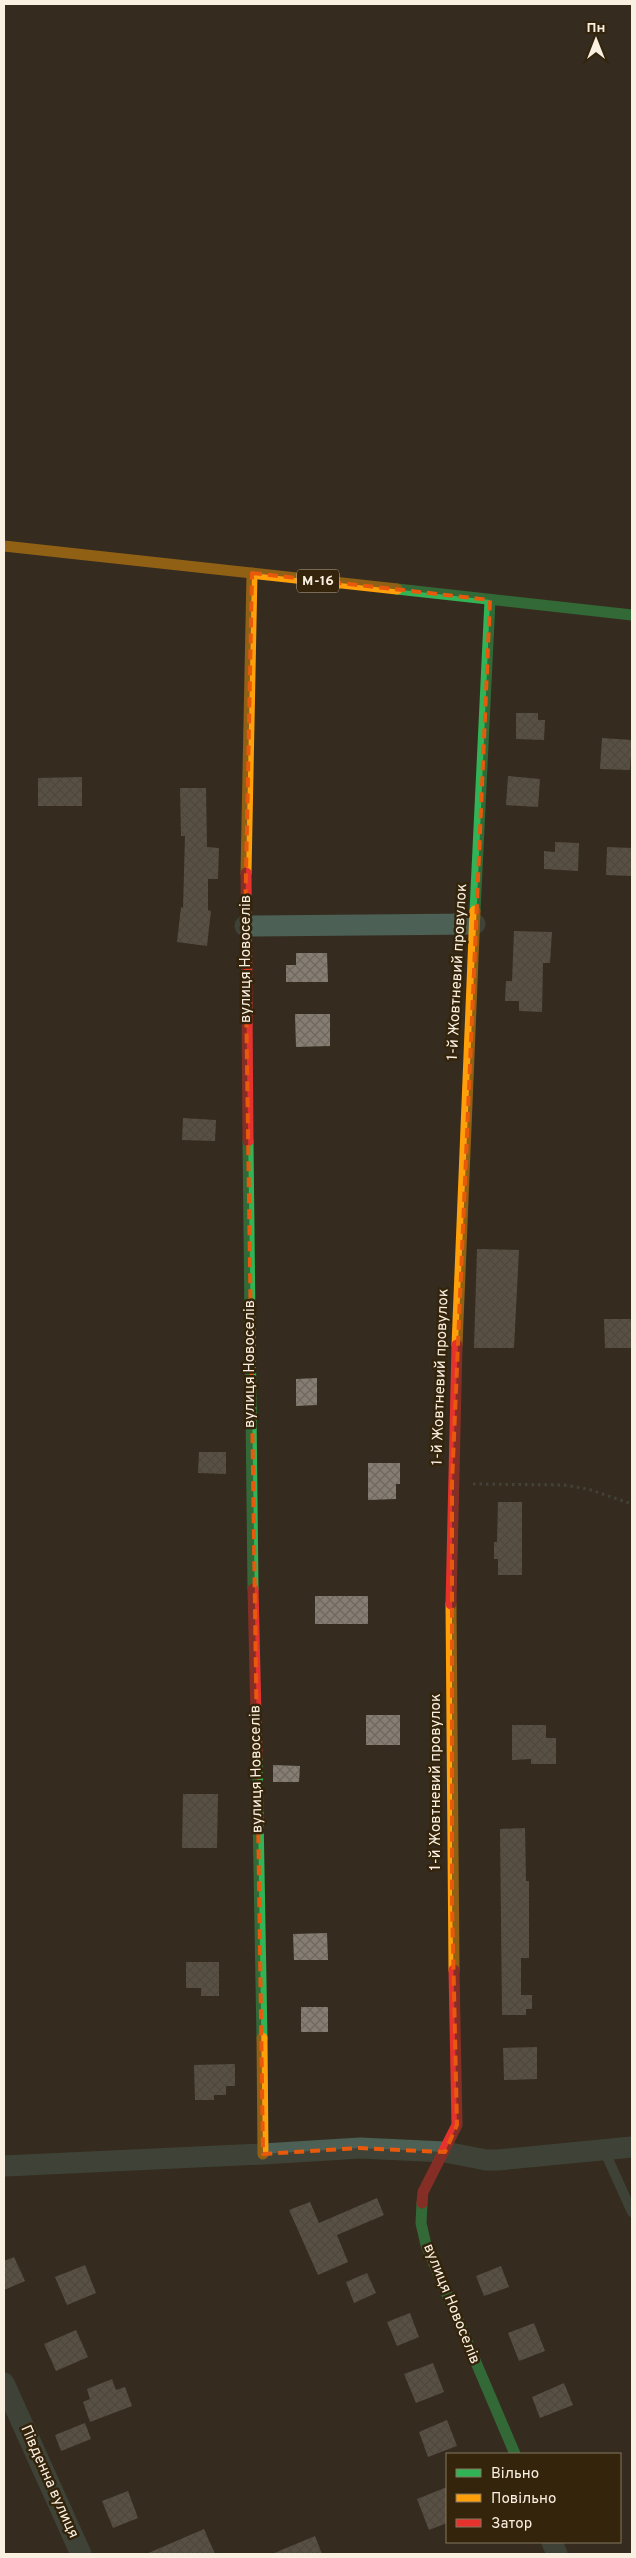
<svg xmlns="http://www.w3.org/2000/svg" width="636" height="2558" viewBox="0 0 636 2558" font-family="Overpass,sans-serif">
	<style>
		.building { fill: url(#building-cross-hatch) }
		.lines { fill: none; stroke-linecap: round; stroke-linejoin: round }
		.path { stroke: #545d55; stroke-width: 3; stroke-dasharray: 2.5 4; stroke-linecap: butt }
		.lane { stroke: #4c6056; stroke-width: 10 }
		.street { stroke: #4c6056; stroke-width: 21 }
		.fast { stroke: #30b455; stroke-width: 11 }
		.slow { stroke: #ff9f0a; stroke-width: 11 }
		.jam { stroke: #e5322d; stroke-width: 11 }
		.marked { fill: none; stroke: #e8590c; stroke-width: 4; stroke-dasharray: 10 6; stroke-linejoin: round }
		.labels { text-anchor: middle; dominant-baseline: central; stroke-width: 5; stroke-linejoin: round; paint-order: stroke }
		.shield { fill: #34240b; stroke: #bfb3a1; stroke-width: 1 }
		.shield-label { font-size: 14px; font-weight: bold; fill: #faf0e1 }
		.street-label { font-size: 15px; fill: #faf0e1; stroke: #34240b }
	</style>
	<defs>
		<pattern id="building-cross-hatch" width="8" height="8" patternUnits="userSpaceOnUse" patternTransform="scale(1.25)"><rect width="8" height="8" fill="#867d73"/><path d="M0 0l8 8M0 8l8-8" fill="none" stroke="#6e6860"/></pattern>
	</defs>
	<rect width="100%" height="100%" fill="#352c1f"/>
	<g class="building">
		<path d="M516,713H538V720H545L544,740L516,739Z"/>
		<path d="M602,738L632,740L630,770L600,769Z"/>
		<path d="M508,776L540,779L538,807L506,805Z"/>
		<path d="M82,777V806H38V778Z"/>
		<path d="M180,788H206L207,847L219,848L218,879H208V910L211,911L207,946L177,942L181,907L183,908L185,836H181Z"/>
		<path d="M555,842L579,843L578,871L544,869V851L555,852Z"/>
		<path d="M607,847L632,848V876L606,875Z"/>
		<path d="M514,931L552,932L550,963H543L542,1012L519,1011V1001H505L506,981H512Z"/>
		<path d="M296,953H327L328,982H286V965H296Z"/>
		<path d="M295,1014H330V1046L296,1047Z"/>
		<path d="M183,1118L216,1120L215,1141L182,1140Z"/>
		<path d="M477,1249L519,1250L514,1348H474Z"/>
		<path d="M604,1319H632V1348H605Z"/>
		<path d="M317,1378V1405L296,1406V1379Z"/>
		<path d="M199,1452H226V1474L198,1473Z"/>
		<path d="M368,1463H400V1484H396V1499L368,1500Z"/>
		<path d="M498,1502H522V1575H498V1559H494V1542H497Z"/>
		<rect x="315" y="1596" width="53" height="28"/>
		<rect x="366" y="1715" width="34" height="30"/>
		<path d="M512,1725H546V1738H556V1764H531V1759L512,1760Z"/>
		<path d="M273,1765L300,1766L299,1782H273Z"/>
		<path d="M183,1794H218L217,1848H182Z"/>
		<path d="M525,1828L526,1881H529V1958H521V1995H532V2009H526V2015H502L500,1829Z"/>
		<path d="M327,1933L328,1960H294L293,1934Z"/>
		<path d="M186,1962H219V1996H201V1988H186Z"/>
		<rect x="301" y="2007" width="27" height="25"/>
		<path d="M537,2047V2079L504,2080L503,2048Z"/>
		<path d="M235,2064V2086H226V2095H214V2100H195L194,2065Z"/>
		<path d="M377,2198L384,2215L337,2235L348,2262L318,2275L289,2210L310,2202L319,2223Z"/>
		<path d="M14,2257L25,2281L4,2290V2261Z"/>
		<path d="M85,2265L96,2293L67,2305L55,2277Z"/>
		<path d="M501,2266L509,2287L484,2296L476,2276Z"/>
		<path d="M367,2273L376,2293L354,2303L346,2282Z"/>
		<path d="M410,2313L419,2337L397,2346L387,2322Z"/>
		<path d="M534,2323L545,2351L519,2361L508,2333Z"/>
		<path d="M76,2330L88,2357L56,2371L44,2344Z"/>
		<path d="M433,2363L444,2392L416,2403L404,2374Z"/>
		<path d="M112,2379L116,2390L125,2387L132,2406L90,2422L83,2402L90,2399L87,2389Z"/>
		<path d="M564,2383L573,2405L540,2418L532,2397Z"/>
		<path d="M447,2420L457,2446L428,2457L419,2432Z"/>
		<path d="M85,2423L91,2439L61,2451L55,2435Z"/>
		<path d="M447,2487V2523L429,2530L417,2499Z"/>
		<path d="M128,2491L138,2518L113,2528L102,2501Z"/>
		<path d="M204,2529L215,2554H146Z"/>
		<path d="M315,2536L322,2554H272Z"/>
	</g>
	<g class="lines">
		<path class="path" d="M473,1484L564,1485L588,1489L632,1504"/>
		<path class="lane" d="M604,2150L632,2212"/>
		<g class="street">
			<path d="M245,926L475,924"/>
			<path d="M4,2166L263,2154L360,2148L445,2152L486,2160H498L632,2147"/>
			<path d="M4,2383L81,2554"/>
			<path d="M552,2542L557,2554"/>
		</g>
		<g class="fast">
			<path d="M397,589L632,615"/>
			<path d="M475,911L490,600"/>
			<path d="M248,1141L253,1589"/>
			<path d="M257,1758L262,2038"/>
			<path d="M422,2203L421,2223L426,2245L515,2454"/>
		</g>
		<g class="slow">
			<path d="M4,546L397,589"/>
			<path d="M246,873L252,573"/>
			<path d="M457,1345L475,911"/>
			<path d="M451,1604L454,1970"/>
			<path d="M262,2038L263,2154"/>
		</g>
		<g class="jam">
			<path d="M246,873L248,1141"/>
			<path d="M253,1589L257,1758"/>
			<path d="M451,1604L457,1345"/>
			<path d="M422,2203L423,2192L457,2125L454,1970"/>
		</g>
	</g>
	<path d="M0 0H636V2558H0ZM252,573L490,600L452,1483V1902L457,2125L445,2152L360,2148L263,2154L245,926Z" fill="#352c1f" fill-opacity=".55" fill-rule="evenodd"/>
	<path class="marked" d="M252,573L490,600L452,1483V1902L457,2125L445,2152L360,2148L263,2154L245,926Z"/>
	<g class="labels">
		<rect class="shield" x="297" y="569.5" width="42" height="23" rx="4"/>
		<g class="shield-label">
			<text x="318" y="581">М-16</text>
		</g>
		<g class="street-label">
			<text transform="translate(246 959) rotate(-90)">вулиця Новоселів</text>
			<text transform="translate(458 972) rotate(-87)">1-й Жовтневий провулок</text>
			<text transform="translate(250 1364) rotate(-90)">вулиця Новоселів</text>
			<text transform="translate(441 1377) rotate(-88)">1-й Жовтневий провулок</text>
			<text transform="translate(257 1769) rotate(-91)">вулиця Новоселів</text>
			<text transform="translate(436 1782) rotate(-90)">1-й Жовтневий провулок</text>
			<text transform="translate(451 2304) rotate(68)">вулиця Новоселів</text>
			<text transform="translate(49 2482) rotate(66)">Південна вулиця</text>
		</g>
	</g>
	<rect width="636" height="2558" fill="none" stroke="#faf0e1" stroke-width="10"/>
	<rect x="446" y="2453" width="175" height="90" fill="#34240b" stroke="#837661"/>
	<rect x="456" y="2469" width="25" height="8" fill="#30b455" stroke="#837661"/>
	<text x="491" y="2478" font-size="15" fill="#faf0e1">Вільно</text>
	<rect x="456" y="2494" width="25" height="8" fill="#ff9f0a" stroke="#837661"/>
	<text x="491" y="2503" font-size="15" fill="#faf0e1">Повільно</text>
	<rect x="456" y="2519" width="25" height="8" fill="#e5322d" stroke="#837661"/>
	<text x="491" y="2528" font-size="15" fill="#faf0e1">Затор</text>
	<g transform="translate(596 40)" stroke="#34240b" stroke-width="4" paint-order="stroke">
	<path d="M0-4L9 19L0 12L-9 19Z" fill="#faf0e1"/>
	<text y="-8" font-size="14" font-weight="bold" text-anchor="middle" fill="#faf0e1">Пн</text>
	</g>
</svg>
